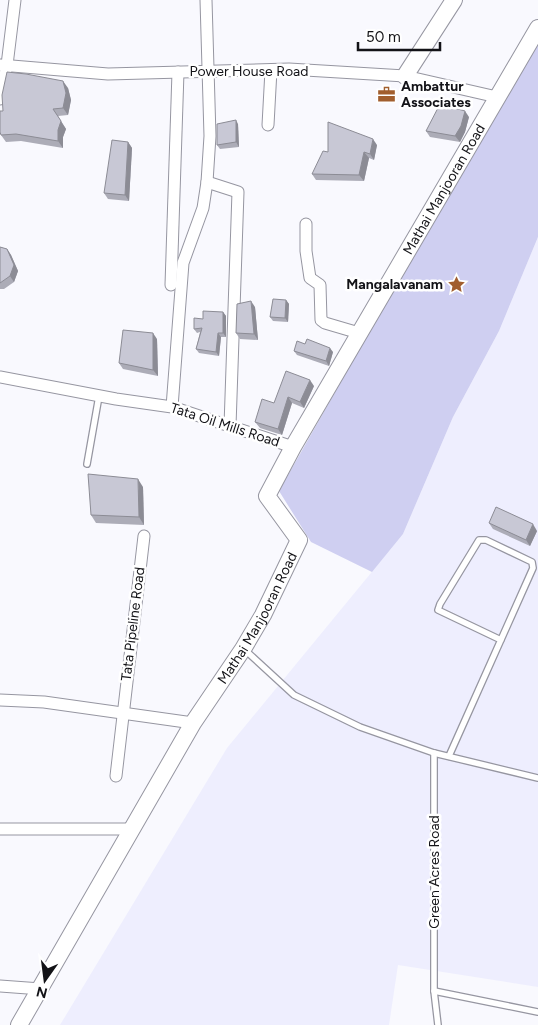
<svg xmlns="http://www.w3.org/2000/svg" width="538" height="1025" viewBox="0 0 538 1025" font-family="Figtree,sans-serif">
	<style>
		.built { fill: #eeeefe }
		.green { fill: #cfcff1 }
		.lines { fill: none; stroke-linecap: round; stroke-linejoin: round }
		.lane-casing { stroke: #9696a1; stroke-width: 8 }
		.street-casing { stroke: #9696a1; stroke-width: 13 }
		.secondary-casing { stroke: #9696a1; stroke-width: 18 }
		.lane { stroke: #fff; stroke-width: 5.5 }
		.street { stroke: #fff; stroke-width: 11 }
		.secondary { stroke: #fff; stroke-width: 16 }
		.wall { fill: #acacb7 }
		.shaded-wall { fill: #8c8c95 }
		.building { fill: #c8c8d5; stroke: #8c8c95 }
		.labels { text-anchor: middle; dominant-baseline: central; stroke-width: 5; stroke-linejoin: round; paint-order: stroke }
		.street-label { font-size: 14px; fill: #131317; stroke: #fff }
		.poi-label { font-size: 14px; font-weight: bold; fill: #131317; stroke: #fff; text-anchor: start }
	</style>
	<rect width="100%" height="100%" fill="#f9f9fe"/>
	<path class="built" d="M538,237V987L398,965L389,1025H60L227,748L403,534L453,417L499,331Z"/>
	<path class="green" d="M538,42V237L499,331L453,417L403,534L372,572L311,542L279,491L435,216Z"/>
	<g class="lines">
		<defs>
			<g id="lane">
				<path d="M87,464L99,396"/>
				<path d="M245,650L294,695L360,727L434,753L538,778"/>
				<path d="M434,753V991L438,1025"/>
				<path d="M449,756L533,568L532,562L486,540H479L440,604L438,610L501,640"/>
				<path d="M434,991L538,1012"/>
			</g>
			<g id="street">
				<path d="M0,65L108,74L289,69L405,76L497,97"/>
				<path d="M0,99L7,65L15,0"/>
				<path d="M268,125L271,70"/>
				<path d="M207,182L238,192L230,426"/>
				<path d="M306,224V251L310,278L320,285L321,320L325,323L359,333"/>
				<path d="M171,285L178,72"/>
				<path d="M0,377L116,399L172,407L293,447"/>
				<path d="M172,407L183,263L203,208L207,182L210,136L206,0"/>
				<path d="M0,700L44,702L193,723"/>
				<path d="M116,776L144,536"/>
				<path d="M0,829H134"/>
				<path d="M0,986L41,989"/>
			</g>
			<g id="secondary">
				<path d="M405,76L454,0"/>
				<path id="s1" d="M19,1025L193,723L243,649L263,615L299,540L267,496L293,447L538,28"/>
			</g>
		</defs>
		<use href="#lane" class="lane-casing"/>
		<use href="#street" class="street-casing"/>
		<use href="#secondary" class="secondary-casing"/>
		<use href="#lane" class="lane"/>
		<use href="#street" class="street"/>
		<use href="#secondary" class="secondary"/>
	</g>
	<g class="wall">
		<path d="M68,88L71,100L68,115L58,116L66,129L63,137V148L21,141L6,142L1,135L3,111Z"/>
		<path d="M469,117L465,132L460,142L430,137L426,131Z"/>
		<path d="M238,124L239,147L220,149L217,145Z"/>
		<path d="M128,142L132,148L129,201L108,199L104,193Z"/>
		<path d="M377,145L374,160L369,158L364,181L316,180L312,174L328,152Z"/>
		<path d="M0,247L7,249L11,255L18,271L14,282L4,289H0Z"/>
		<path d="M286,300L289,304L288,322L273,321L270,317Z"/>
		<path d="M255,307L258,340L240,339L236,333Z"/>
		<path d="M223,312L226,316V337H221L219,356L199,353L196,349L200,332L197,333L194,329Z"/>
		<path d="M157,339L158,376L123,369L119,363Z"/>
		<path d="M305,344L333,352L329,366L297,355L294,351Z"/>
		<path d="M314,386L304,408L292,403L282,435L260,428L255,422L274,403Z"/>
		<path d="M143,487L144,525L96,523L91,515Z"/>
		<path d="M489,523L537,531L530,546L493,529Z"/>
	</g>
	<g class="shaded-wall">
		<path d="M63,81L68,88L71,100L68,115L63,108Z"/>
		<path d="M53,109L66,129L63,137V148L58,141Z"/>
		<path d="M465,111L469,117L465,132L460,142L455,136Z"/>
		<path d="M236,120L238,124L239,147L236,142Z"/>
		<path d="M373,139L377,145L374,160L370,154Z"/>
		<path d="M128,142L132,148L129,201L125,195Z"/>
		<path d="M364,152L369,158L364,181L359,175Z"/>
		<path d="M7,249L11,255L18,271L14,282L10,276Z"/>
		<path d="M286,300L289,304L288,322L285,318Z"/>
		<path d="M251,301L255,307L258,340L254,334Z"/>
		<path d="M223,312L226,316V337L223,333Z"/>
		<path d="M153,333L157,339L158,376L153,370Z"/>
		<path d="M218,333L221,337L219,356L216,352Z"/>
		<path d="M330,348L333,352L329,366L326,361Z"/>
		<path d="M310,380L314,386L304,408L300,402Z"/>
		<path d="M288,397L292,403L282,435L278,429Z"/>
		<path d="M138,479L143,487L144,525L139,517Z"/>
		<path d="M533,524L537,531L530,546L526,540Z"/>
	</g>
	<g class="building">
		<path d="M7,72L26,74L63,81L66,93L63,108L53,109L61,121L58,130V141L16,134L1,135L0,132V111H3L2,95Z"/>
		<path d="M440,104L465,111L461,126L455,136L426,131Z"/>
		<path d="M236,120V142L217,145V124Z"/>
		<path d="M328,122L373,139L370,154L364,152L359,175L312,174L323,151L328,152Z"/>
		<path d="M112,140L128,142L125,195L104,193Z"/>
		<path d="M0,247L7,249L14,265L10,276L0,283Z"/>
		<path d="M273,299L286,300L285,318L270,317Z"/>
		<path d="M251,301L254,334L236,333L237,304Z"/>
		<path d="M203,311L223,312V333H218L216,352L196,349L202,328L194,329V318L203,319Z"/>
		<path d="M123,330L153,333V370L119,363Z"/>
		<path d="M307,339L330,348L326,361L294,351L297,341L305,344Z"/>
		<path d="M286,371L310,380L300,402L288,397L278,429L255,422L262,399L274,403Z"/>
		<path d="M88,474L138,479L139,517L91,515Z"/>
		<path d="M496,507L533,524L526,540L489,523Z"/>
	</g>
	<defs>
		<symbol id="office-bare" viewBox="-9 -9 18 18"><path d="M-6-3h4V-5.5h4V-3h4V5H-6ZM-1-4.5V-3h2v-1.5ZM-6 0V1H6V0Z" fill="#a15e2e" stroke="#fff" stroke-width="2.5" paint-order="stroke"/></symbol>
		<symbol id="sight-bare" viewBox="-9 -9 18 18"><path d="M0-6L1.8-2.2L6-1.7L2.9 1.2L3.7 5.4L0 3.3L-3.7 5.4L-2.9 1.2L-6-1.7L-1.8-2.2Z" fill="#a15e2e" stroke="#fff" stroke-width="2.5" paint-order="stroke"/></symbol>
	</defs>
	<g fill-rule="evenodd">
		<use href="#office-bare" x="374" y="82" width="25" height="25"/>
		<use href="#sight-bare" x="444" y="272" width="25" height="25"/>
	</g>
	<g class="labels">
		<g class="street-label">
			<text x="249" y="71">Power House Road</text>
			<text stroke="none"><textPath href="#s1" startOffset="969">Mathai Manjooran Road</textPath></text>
			<text transform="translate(225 425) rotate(18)">Tata Oil Mills Road</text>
			<text stroke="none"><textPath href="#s1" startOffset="472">Mathai Manjooran Road</textPath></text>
			<text transform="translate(133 624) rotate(-83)">Tata Pipeline Road</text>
			<text transform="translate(434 872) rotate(-90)">Green Acres Road</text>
		</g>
		<g class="poi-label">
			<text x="401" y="86">Ambattur<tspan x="401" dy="16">Associates</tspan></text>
			<text x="443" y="284" text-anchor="end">Mangalavanam</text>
		</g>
	</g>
	<g transform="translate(45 980) rotate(194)" stroke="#ffffff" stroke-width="4" paint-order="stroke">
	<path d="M0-4L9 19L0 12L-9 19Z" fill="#131317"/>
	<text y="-8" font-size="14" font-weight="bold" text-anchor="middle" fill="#131317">N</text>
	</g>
	<path d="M358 42v8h82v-8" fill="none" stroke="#131317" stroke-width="2.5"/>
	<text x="366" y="42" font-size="15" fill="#131317" stroke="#ffffff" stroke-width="4" paint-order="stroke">50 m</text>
</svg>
